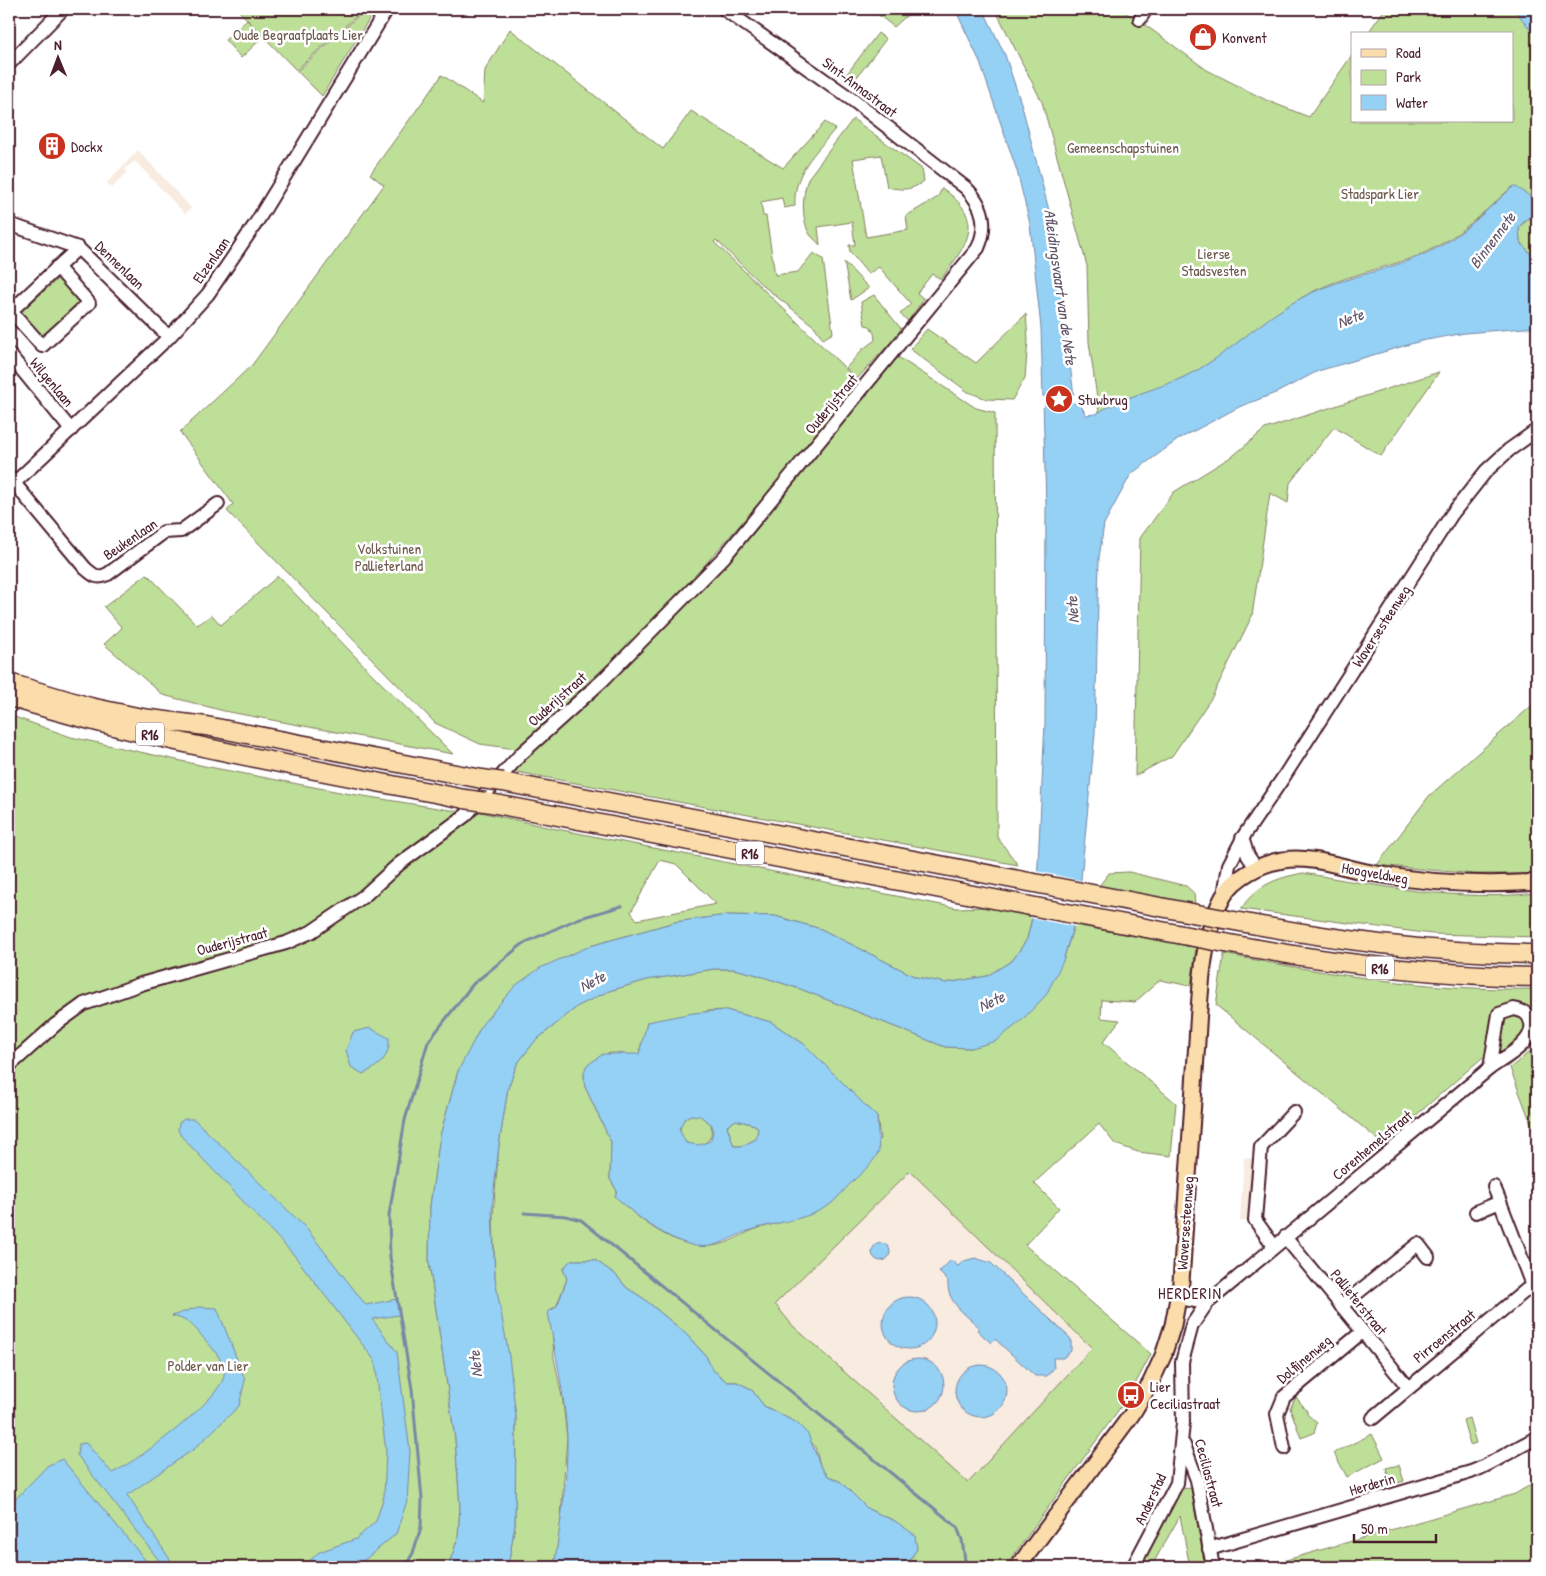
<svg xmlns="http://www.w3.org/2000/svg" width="1546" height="1576" viewBox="0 0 1546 1576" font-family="'Patrick Hand',sans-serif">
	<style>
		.built { fill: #f8ebe0 }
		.green { fill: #bedf98; stroke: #847f62; fill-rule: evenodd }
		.water { fill: #95d0f5; stroke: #7789a4; fill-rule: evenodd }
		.pier { fill: #fff }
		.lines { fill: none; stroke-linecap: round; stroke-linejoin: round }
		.stream { stroke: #7789a4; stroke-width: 3 }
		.minor-casing { stroke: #4a1f2b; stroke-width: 16 }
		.major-casing { stroke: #4a1f2b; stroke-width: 19 }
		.highway-casing { stroke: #4a1f2b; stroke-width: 21 }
		.minor { stroke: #fff; stroke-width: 12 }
		.major { stroke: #fbddab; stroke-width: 15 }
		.highway { stroke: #fbddab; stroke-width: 18 }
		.highway-bridge-casing { stroke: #4a1f2b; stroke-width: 21; stroke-linecap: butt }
		.highway-bridge { stroke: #fbddab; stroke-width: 18 }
		.labels { text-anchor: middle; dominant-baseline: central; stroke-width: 5; stroke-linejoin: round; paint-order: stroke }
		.shield { fill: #fff; stroke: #80626b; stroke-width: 1 }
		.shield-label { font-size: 14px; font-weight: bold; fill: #4a1f2b }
		.park-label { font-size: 15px; fill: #6d594c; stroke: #fff }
		.poi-label { font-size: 15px; fill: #4a1f2b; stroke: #fff; text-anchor: start }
		.street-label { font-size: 15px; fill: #4a1f2b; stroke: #fff }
		.water-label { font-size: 16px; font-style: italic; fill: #605468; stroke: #fff }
		.neighbourhood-label { font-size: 16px; letter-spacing: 1px; fill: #4a1f2b; stroke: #fff }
	</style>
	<rect width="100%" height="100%" fill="#fff"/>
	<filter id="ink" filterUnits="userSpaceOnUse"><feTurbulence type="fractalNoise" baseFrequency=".02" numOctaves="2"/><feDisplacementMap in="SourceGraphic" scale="10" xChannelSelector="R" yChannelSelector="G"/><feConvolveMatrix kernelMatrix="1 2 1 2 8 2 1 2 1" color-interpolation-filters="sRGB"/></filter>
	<g filter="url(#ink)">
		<g class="built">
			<path d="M138,150L191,208L185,214L135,161L125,169L127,172L112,188L107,183Z"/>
			<path d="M1244,1158L1256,1159L1251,1222L1240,1221Z"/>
			<path d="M910,1171L1092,1348L968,1484L792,1325L775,1303Z"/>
		</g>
		<g class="green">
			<path d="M237,9H364L296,70Z"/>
			<path d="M871,9H914L894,27Z"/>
			<path d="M995,9H1120L1148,27L1207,70L1268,101L1309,117L1352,55V121H1512V34H1367L1385,9H1537V211L1512,187C1484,212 1458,238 1424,253C1385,270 1340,275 1303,297C1270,317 1240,344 1207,365C1173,385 1135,397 1099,412L1089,342L1087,266L1042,102Z"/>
			<path d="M365,10L371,16L322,96L297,71Z"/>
			<path d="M247,20L263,37L241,58L225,40Z"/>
			<path d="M510,29L663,149L691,111L783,168L825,122L835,129C815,154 793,172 795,206L784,208L782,198L761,202L763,216H766L775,275L798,272L813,253L823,259L833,333L823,339L815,327L762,285L716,240L714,242L842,365L861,387L659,617L516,749L480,744L435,723L227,511L233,504L180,432L252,365L384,185L370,174L442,75L483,103L485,70Z"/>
			<path d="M878,33L886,39L851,85L843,79Z"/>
			<path d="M853,119L922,169L924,181C911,191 902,190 887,187L881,155L853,159L866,237L908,230L906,216L938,197L942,188C987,220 968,243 941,279L932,274L917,293L924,299L908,321L900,314L911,304L879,267L868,274L850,252L849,245H855L852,222L818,227L820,245C817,241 811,237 809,233C801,218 802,192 809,177Z"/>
			<path d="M1537,212V261L1520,242L1519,227Z"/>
			<path d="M844,262L869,288L851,300Z"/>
			<path d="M61,276L78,293V302L59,321L63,326L43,344L17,315Z"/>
			<path d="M874,295L902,330L857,379L846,368L863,349L875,340L874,333L870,326L865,325L861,302Z"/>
			<path d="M1026,314L1028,340L1025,378L1012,400L987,399L968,392L910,349L927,329L976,363Z"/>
			<path d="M898,357L976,408L995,413L997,837L1018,865L511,771L650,641L743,543Z"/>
			<path d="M1439,372L1381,456L1334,427L1290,483L1288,503L1270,493L1252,616L1212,697L1172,756L1135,776L1140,538L1174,492L1234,455L1265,429Z"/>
			<path d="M147,574L197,625L212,615L221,625L278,576L377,679L453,754L224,711L163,695L104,644L122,628L104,607Z"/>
			<path d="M1537,701V874H1475L1377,865L1429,796Z"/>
			<path d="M9,715L71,737L209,767L345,793L450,810L476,811L547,827L957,908L988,907L1032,917L1027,939L1013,960L987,976L946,983L916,977L821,929L775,916L727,915L675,922L590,946L458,1071L440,1136L430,1206L429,1262L455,1439L460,1506L458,1538L448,1567H9ZM660,860L676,864L716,904L637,920L631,912Z"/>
			<path d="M1129,872L1186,886L1194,893L1195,904L1099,886L1109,873Z"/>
			<path d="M1303,873C1380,886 1459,902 1537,893V937L1432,934L1241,909C1256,885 1277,878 1303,873Z"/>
			<path d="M1074,925L1196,947L1191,986L1160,980L1135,1002L1102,1000L1101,1018L1120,1020L1103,1042L1176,1103L1171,1156L1138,1152L1115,1144L1099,1124L1034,1183L1059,1208L1025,1245L1151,1354L1130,1394L1005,1567H905L917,1549L895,1521L868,1509L841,1482L828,1476L820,1465L815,1447L797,1423L764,1406L751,1389L737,1382H727L712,1369L706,1356L685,1333L643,1298L627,1288L615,1274L595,1260H571L563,1269L567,1279L556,1307L551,1309L554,1357L563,1402L567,1438L560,1529L554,1567H508L515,1524L516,1417L495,1279L493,1215L499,1145L508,1088L517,1064L535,1041L578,1006L609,991L647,980L714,969H734L754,974L803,990L945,1047L972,1048L1063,961ZM726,1010L771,1022L804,1044L877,1117L880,1139C870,1153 841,1197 829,1205C818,1212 778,1223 763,1227C749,1230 738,1238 725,1243C685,1257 641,1222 615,1196L617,1191L610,1179L611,1142L585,1087L584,1074C591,1065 599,1054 612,1053C621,1052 629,1057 639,1054L642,1042L707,1011ZM910,1171L1092,1348L968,1483L792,1325L775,1304Z"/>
			<path d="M1224,954C1327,974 1431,991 1537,989V1043L1507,1067L1483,1057L1383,1144L1216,1005Z"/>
			<path d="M1537,1046V1139L1510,1068Z"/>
			<circle cx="696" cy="1130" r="16"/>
			<path d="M736,1120L755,1125L758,1129L756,1139L742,1146H734L727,1126Z"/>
			<path d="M1296,1397L1307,1411V1414L1317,1423L1314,1433L1301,1438L1290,1408Z"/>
			<path d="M1469,1418L1476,1443L1470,1445L1463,1420Z"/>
			<path d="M1372,1434L1384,1458L1347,1477L1334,1453Z"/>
			<path d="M1399,1465L1404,1481L1390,1485L1386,1468Z"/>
			<path d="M1537,1481V1567H1262L1515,1494Z"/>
			<path d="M1191,1488L1205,1567H1190L1180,1516L1151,1567H1137L1180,1489Z"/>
		</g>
		<g class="water">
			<path d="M955,9H983L1005,55L1022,106L1052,222L1075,404H1080L1086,415L1096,414C1119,398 1158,389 1184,377C1227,357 1260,319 1303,297C1347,274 1401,270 1444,244C1470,228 1492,205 1514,186C1524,192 1535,197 1537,209L1519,227L1520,242L1537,261V327L1465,333L1421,341L1318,371L1278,392L1239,407L1179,439L1131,474L1104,524L1099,558L1095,734L1078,910L1063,961L1046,995L1021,1021L996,1041L972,1048L945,1047L803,990L754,974L734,969H714L647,980L609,991L578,1006L535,1041L517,1064L508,1088L499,1145L492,1208L495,1279L509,1356L516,1417L515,1524L508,1567H448L458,1538L460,1506L455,1439L429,1262L430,1206L440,1136L458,1071L483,1023L516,985L540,968L590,946L675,922L727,915L775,916L821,929L916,977L946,983L987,976L1013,960L1027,939L1036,902L1045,723L1046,506L1041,328L1030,224L1017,171L979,60Z"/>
			<path d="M1514,9H1537V38Z"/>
			<path d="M726,1010L771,1022L804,1044L877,1117L879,1151C874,1162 864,1171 855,1179C846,1187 838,1199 828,1206C805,1221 774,1222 748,1231C728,1238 715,1251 691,1245C663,1237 635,1216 615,1196L617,1191L610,1179L611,1142L585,1087L584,1074L586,1066L603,1054H639L647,1022L693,1013ZM691,1115L700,1116L712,1125L713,1133L710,1141L699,1145L686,1143L679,1129L685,1118ZM736,1120L755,1125L758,1129L756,1139L742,1146H734L727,1126Z"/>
			<path d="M370,1028L389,1038C390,1057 380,1066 363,1074L351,1067L346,1050L353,1032Z"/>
			<path d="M184,1119H194L306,1228L366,1305L397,1299L399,1315L372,1319L397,1352L410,1451L407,1501L396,1534L356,1567H303L319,1552L356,1539L376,1521L384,1496L386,1452L375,1361L294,1255L181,1136L178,1130L179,1123Z"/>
			<circle cx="881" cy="1252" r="9"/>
			<path d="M975,1258L991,1263L1071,1339V1351L1063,1358H1053L1054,1368L1047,1376H1035L995,1339L991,1343L977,1330L979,1327C966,1315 946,1302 948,1281L939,1272L951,1260L958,1266L964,1261Z"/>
			<path d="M571,1260H595L615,1274L627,1288L643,1298L685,1333L706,1356L712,1369L727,1382H737L751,1389L764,1406L797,1423L808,1434L820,1465L828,1476L841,1482L868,1509L895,1521L915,1535L917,1549L905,1567H554C560,1525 568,1480 567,1437C565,1396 555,1353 548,1312L556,1307L559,1301L567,1279L563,1269Z"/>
			<circle cx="909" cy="1323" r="26"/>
			<path d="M198,1307L217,1308L245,1380L239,1406L194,1449L127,1495L175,1567H164L77,1455L79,1444L86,1443L112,1473C136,1462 219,1401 224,1376C226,1364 215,1351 208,1343C194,1328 193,1321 172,1316Z"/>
			<circle cx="918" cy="1385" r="26"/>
			<circle cx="981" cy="1391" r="26"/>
			<path d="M62,1459L151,1567H9V1506L47,1466Z"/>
		</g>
		<g class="pier">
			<path d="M1077,391L1078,402L1083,403L1067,402L1065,405L1063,402L1056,403L1054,406L1052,404H1044V407H1040V395L1043,397L1052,396L1053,393L1055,396L1062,395L1064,392L1066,395L1075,394Z"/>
			<path d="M1036,871L1084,881L1076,927L1030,918Z"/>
		</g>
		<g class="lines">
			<g class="stream">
				<path d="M524,1213L566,1216L581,1220L957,1527L962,1540L966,1567"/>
				<path d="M405,1567L413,1553L421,1527L422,1499L412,1389L390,1257L389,1215L405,1120L428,1042L473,984L524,943L577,919L622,906"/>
			</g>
			<defs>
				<g id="minor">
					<path d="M1140,19L1146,9"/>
					<path d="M9,64L63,9"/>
					<path d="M9,224L78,248L169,337"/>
					<path d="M11,311L42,346L89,303L57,267"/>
					<path d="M9,313L78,248"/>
					<path d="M9,354L71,430"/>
					<path d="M9,477L85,568C94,576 97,579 108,574L164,532L181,531L218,504"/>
					<path d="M9,488L169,337L208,294L256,223L387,9"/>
					<path d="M1242,838L1248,856L1257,869"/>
					<path d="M1224,895L1229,865L1245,834L1283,778L1452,514L1486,471L1509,450L1537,430"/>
					<path d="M1514,1009C1523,1011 1529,1013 1531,1023C1535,1043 1503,1058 1490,1068L1499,1014Z"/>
					<path d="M9,1066L55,1025L84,1004L141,984L286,943L311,932L364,896L399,864L466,815L521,754L603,680L724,557L978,248C988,225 984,206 966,188L854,101L724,9"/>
					<path d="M1494,1187L1500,1202"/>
					<path d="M1476,1212L1500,1202L1532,1285"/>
					<path d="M1285,1237L1408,1387"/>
					<path d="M1274,1246L1255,1220L1261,1147L1294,1112"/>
					<path d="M1179,1298L1207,1303"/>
					<path d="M1341,1306L1418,1244L1428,1257"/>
					<path d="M1373,1418L1537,1281"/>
					<path d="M1184,1445L1197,1480L1213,1567"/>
					<path d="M1284,1448L1277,1414L1284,1397L1362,1332"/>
					<path d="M1209,1549L1471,1472C1495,1463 1514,1448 1537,1438"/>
					<path d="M1133,1567L1177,1483L1183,1423L1182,1362L1192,1325L1207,1303L1490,1068"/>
				</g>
				<path id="major" d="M1018,1567L1132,1414L1151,1382L1163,1356L1173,1325L1181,1282C1186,1206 1191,1131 1196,1056C1200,1006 1199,942 1223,897C1234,877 1262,863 1283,860C1313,855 1346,869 1376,874C1429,883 1484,886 1537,882"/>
				<g id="highway">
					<path d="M9,683L90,707L142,718L206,726L482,779"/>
					<path d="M9,697C158,743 312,769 465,799"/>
					<path d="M503,782L1192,913"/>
					<path d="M485,802L1188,936"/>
					<path d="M1229,920C1335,940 1429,953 1537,954"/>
					<path d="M1225,943C1330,963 1430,975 1537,977"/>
				</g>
			</defs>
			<use href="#minor" class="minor-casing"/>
			<use href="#major" class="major-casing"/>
			<use href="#highway" class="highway-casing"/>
			<use href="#minor" class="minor"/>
			<use href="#major" class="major"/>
			<use href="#highway" class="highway"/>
			<defs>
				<g id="highway-bridge">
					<path d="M482,779L503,782"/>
					<path d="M465,799L485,802"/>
					<path d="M1192,913L1229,920"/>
					<path d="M1188,936L1225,943"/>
				</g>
			</defs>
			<use href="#highway-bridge" class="highway-bridge-casing"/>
			<use href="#highway-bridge" class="highway-bridge"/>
		</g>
	</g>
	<defs>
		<symbol id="shop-disc" viewBox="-11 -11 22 22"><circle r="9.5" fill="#c8321e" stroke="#fff"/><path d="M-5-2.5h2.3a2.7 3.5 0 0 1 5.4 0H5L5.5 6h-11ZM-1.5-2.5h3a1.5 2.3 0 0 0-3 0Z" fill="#fff"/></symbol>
		<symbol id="building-disc" viewBox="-11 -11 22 22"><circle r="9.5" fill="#c8321e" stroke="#fff"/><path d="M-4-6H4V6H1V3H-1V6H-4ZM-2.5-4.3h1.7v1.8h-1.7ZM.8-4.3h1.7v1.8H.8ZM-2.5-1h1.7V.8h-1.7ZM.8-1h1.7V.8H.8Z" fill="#fff"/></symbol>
		<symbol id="sight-disc" viewBox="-11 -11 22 22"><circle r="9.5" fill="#c8321e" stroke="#fff"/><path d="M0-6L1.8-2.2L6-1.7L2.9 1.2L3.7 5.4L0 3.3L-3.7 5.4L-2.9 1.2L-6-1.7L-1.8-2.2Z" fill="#fff"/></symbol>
		<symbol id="bus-disc" viewBox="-11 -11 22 22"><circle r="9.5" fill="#c8321e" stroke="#fff"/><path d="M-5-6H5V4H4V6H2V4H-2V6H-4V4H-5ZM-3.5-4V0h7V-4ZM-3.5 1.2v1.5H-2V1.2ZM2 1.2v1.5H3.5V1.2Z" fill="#fff"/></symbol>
	</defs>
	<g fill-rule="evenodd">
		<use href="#shop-disc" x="1187" y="21" width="32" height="32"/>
		<use href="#building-disc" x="36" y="130" width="32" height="32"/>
		<use href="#sight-disc" x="1043" y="383" width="32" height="32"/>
		<use href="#bus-disc" x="1115" y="1379" width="32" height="32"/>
	</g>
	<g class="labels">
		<g class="shield">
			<rect x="136" y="722.5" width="28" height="23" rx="4"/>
			<rect x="736" y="841.5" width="28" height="23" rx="4"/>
			<rect x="1366" y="956.5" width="28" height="23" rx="4"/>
		</g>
		<g class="shield-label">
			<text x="150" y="734">R16</text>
			<text x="750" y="853">R16</text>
			<text x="1380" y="968">R16</text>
		</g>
		<g class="park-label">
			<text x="298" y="34">Oude Begraafplaats Lier</text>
			<text x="1123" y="147">Gemeenschapstuinen</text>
			<text x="1380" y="193">Stadspark Lier</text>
			<text x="1214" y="253">Lierse<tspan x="1214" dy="17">Stadsvesten</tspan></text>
			<text x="389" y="548">Volkstuinen<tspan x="389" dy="17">Pallieterland</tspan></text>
			<text x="208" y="1365">Polder van Lier</text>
		</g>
		<g class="poi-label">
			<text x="1222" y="37">Konvent</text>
			<text x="71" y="146">Dockx</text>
			<text x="1078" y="399">Stuwbrug</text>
			<text x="1150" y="1386">Lier<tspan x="1150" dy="17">Ceciliastraat</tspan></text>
		</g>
		<g class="street-label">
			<text transform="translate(860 87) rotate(37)">Sint-Annastraat</text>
			<text transform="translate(211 260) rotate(-55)">Elzenlaan</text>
			<text transform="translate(120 265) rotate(44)">Dennenlaan</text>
			<text transform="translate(52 382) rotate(50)">Wilgenlaan</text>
			<text transform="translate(831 404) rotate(-50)">Ouderijstraat</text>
			<text transform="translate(130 539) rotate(-34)">Beukenlaan</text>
			<text transform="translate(1381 626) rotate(-57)">Waversesteenweg</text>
			<text transform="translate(557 699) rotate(-42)">Ouderijstraat</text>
			<text transform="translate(1375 873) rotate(10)">Hoogveldweg</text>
			<text transform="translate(232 941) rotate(-15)">Ouderijstraat</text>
			<text transform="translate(1372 1145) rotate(-40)">Corenhemelstraat</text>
			<text transform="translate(1185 1223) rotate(-86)">Waversesteenweg</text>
			<text transform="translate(1359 1302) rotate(51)">Pallieterstraat</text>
			<text transform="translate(1444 1336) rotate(-39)">Pirroenstraat</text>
			<text transform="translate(1304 1359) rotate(-40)">Dolfijnenweg</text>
			<text transform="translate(1209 1473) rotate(75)">Ceciliastraat</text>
			<text transform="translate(1372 1484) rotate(-16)">Herderin</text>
			<text transform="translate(1150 1499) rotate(-65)">Anderstad</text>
		</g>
		<g class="water-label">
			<text transform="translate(1492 240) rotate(-53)">Binnennete</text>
			<text transform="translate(1061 287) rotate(82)">Afleidingsvaart van de Nete</text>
			<text transform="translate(1350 318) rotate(-21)">Nete</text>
			<text transform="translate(1072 610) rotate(-94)">Nete</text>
			<text transform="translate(592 981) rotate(-28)">Nete</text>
			<text transform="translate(991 1001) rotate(-25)">Nete</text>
			<text transform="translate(475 1364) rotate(-96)">Nete</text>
		</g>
		<g class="neighbourhood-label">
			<text x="1190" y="1293">HERDERIN</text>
		</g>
	</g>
	<rect width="1546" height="1576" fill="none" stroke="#fff" stroke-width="30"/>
	<rect x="15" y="15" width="1516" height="1546" fill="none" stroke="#4a1f2b" stroke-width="2" filter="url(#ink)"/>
	<rect x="1351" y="32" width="162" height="90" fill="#ffffff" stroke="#b7a5aa"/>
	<rect x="1361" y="49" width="25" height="8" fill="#fbddab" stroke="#b7a5aa"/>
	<text x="1396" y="58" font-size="15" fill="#4a1f2b">Road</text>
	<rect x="1361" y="70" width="25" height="15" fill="#bedf98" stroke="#b7a5aa"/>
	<text x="1396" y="82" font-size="15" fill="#4a1f2b">Park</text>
	<rect x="1361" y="95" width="25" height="15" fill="#95d0f5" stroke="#b7a5aa"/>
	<text x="1396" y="108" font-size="15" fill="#4a1f2b">Water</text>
	<g transform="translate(58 58) rotate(359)" stroke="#ffffff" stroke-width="4" paint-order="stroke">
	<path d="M0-4L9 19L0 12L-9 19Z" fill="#4a1f2b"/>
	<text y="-8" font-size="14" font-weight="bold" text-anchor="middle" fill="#4a1f2b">N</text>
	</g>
	<path d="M1354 1534v8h82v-8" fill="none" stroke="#4a1f2b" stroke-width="2.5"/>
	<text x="1361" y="1534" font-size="15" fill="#4a1f2b" stroke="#ffffff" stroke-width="4" paint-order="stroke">50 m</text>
</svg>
